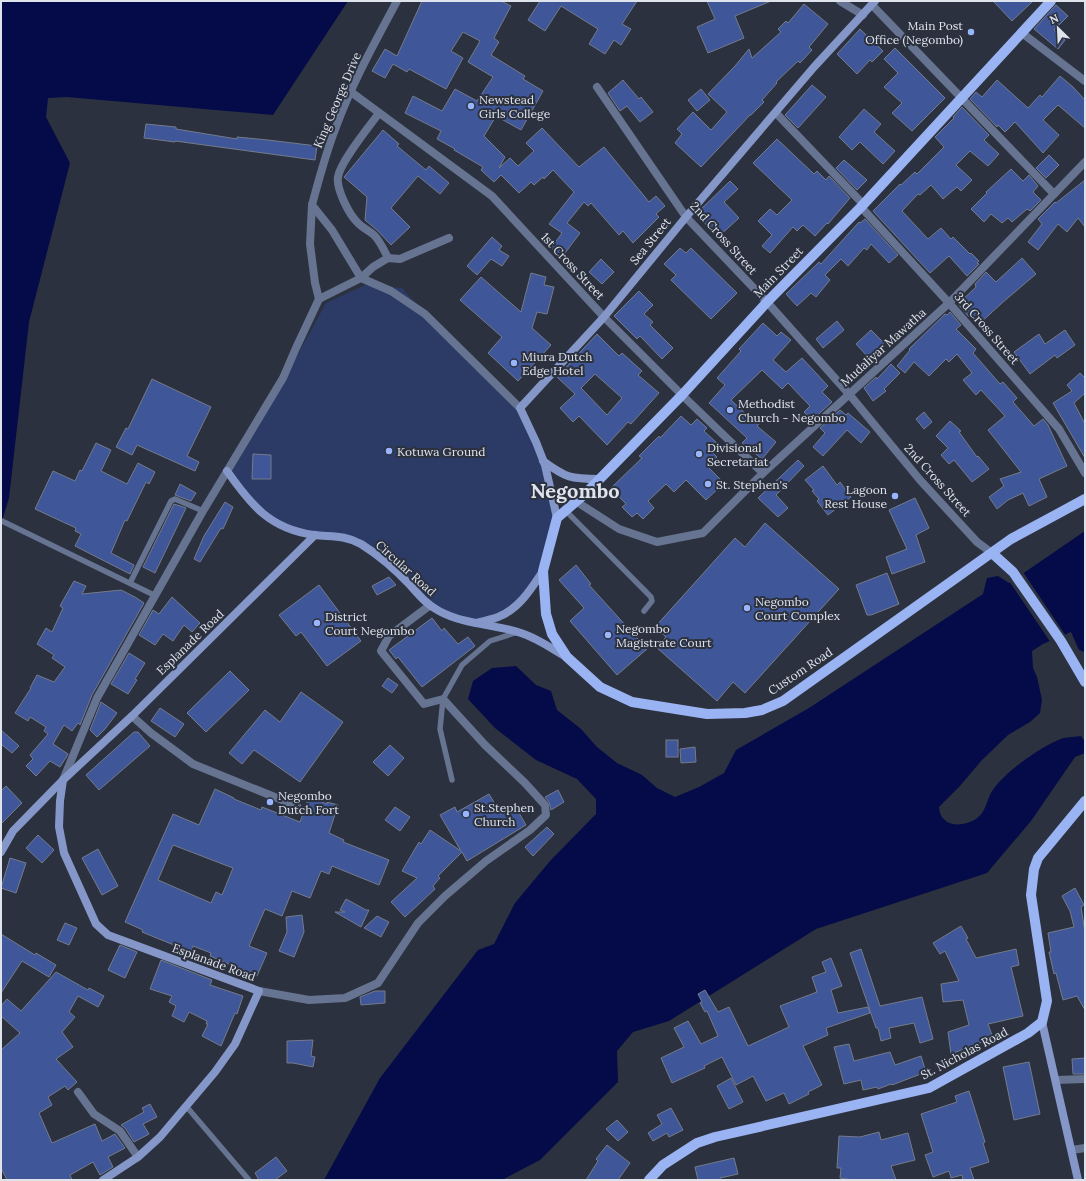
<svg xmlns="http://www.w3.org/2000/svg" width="1086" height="1181" viewBox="0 0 1086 1181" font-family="Lora,serif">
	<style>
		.green { fill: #2b3b66 }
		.water { fill: #040b48 }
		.pier { fill: #2b313e }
		.building { fill: #3f5698; stroke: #747b8b; fill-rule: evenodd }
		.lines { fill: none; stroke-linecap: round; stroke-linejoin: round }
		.lane { stroke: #667391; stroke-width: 5.5 }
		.street { stroke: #667391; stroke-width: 8 }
		.secondary { stroke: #8497c8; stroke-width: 8 }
		.primary { stroke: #9ab3f2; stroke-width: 10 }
		.poi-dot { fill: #99b5fd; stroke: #2b313e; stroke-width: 1.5 }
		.labels { text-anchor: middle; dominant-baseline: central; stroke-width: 4; stroke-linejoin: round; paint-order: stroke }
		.poi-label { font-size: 12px; fill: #dfe3ec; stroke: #2b313e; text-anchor: start }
		.street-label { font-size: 12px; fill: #dfe3ec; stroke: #2b313e }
		.town-label { font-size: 20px; font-weight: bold; fill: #dfe3ec; stroke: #2b313e }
	</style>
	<rect width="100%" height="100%" fill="#2b313e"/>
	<path class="green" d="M365,285L402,288L425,314L520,408L536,442L557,518L543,571L515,606L474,624L449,616L361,544L315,535L274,522L227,471L299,352L326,303Z"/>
	<g class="water">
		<path d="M1,1H348L273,115L67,97L48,98L46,117L70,163L29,322L9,498L1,524Z"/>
		<path d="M1085,531V652L1079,650L1071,632L1043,644L1032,651L1033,668L1037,677L1042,700L1040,713L1030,722L1008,735L982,760L959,787L939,807C940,827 962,828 976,819C986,812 986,802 991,793C1002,773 1042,746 1063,738C1069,737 1076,737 1081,736L1085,742V753L1075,757L1031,821L987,873L816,929L669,1021L633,1032L617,1051L618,1082L540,1160L502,1180H324L380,1078L478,950L494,944L515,903L550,861L596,814V799L577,779L536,760L495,728L468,699L473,681L492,668L516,666L536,685L551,691L557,710L581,729L597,747L617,763L642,775L657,788L675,797L699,787L724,773L736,750L809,708L983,594L987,578L998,576L1009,583Z"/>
	</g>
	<path class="pier" d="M1023,572L1066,636L1051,643L1009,581Z"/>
	<g class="building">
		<path d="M422,1H501L511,6L494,38L499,42L491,55L525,76L523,79L543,91L521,130L496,116L484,136L505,157L499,168L510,158L518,166L534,151L526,143L542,128L579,167L604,147L649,202L656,196L665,206L656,214L659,217L633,243L623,231L619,235L591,203L588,206L584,202L567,223L580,233L562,257L551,248L562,233L549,224L574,192L553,170L544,179L543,177L534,185L531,182L519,193L501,175L494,182L481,170L483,167L454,150L455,149L437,139L441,131L405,113L413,96L442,111L455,89L477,101L493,77L468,62L480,41L463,32L451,51L463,58L446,89L409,69L407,72L393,64L385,78L372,71L385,49L397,56Z"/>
		<path d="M540,1H637L622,24L631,29L621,45L614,40L605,54L589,44L598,29L561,6L545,31L528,20Z"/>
		<path d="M707,1H771L735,16L744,38L708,53L697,27L715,19Z"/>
		<path d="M993,1H1033L1012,21Z"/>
		<path d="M804,4L828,24L809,47L812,50L800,63L798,61L776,82L777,83L762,100L764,102L751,115H750L701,167L675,143L682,134L677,129L693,112L711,130L727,112L708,94L735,66L749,49L752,58L781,32L778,29L786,21L788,23Z"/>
		<path d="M1056,5L1068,16L1054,30L1065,40L1058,49L1034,29Z"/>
		<path d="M860,29L883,51L872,62L870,60L857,74L837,54Z"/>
		<path d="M895,48L945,98L912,131L892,113L902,103L884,87L898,73L884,59Z"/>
		<path d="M1060,76L1073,87L1085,100V128L1058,105L1043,120L1059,135L1043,153L1015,122L1005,132L998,125L997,127L970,99L976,92L982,97L997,80L1028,108L1040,95L1042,97Z"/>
		<path d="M623,80L639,99L641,97L653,112L640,122L627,106L620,111L608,93Z"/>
		<path d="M812,85L826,97L798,128L785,115Z"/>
		<path d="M701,89L710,100L697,111L688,100Z"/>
		<path d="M962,107L989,135L984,140L999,154L988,166L970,151L956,165L972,180L961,191L957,187L943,199L931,185L920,195L918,194L902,211L928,239L941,228L951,239L953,237L970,254L971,253L979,261L977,263L979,264L967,276L949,256L930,273L873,211L900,184L901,185L915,172L917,174L944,147L935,137L954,118L953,117Z"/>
		<path d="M864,109L881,124L874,132L895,151L883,164L860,142L852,150L839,137Z"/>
		<path d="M146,124L176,127V129L237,139V137L268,140L317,146L315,160L175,141V142L144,138Z"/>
		<path d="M383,130L399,144L397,146L426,170L429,166L449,183L440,194L418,176L391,208L410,227L391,245L378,231L365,220L367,197L344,177Z"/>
		<path d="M777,139L814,174L817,171L826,180L829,176L850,198L828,224L827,223L815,236L803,225L797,231L793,227L770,253L762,246L772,235L758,221L770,209L777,215L792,200L753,163Z"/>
		<path d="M1049,155L1059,165L1046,178L1036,168Z"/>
		<path d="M844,160L867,180L857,190L836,168Z"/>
		<path d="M1011,169L1023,181L1029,175L1038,186L1033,192L1041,200L1030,211L1027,209L1012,222L1008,218L1002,223L991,214L984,222L971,209L987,193L986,192Z"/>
		<path d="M1085,180V227L1078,218L1067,232L1058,224L1038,250L1028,242L1042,224L1038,219L1055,202L1056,203Z"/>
		<path d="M730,181L738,189L724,202L739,218L718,237L696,214Z"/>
		<path d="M865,219L898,255L889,263L871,244L867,250L864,248L848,266L841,259L825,275L830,280L816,297L811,293L797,306L786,294L819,262L821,264L859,222L860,223Z"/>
		<path d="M492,237L502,246L499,250L509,256L502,266L491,259L477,275L467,266Z"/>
		<path d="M680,248L686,253L691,248L737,293L711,319L671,280L676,275L664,264Z"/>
		<path d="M1022,258L1036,274L1002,303L979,324L971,315L969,317L958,304L976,287L975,284L986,272L996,282Z"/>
		<path d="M601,259L614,272L602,284L589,272Z"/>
		<path d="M531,273L546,277L544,285L554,287L547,314L537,312L532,328L551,345L518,381L488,353L502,337L460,300L481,277L521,312Z"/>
		<path d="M639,291L653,305L644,314L653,322L650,325L673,348L662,359L640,336L637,339L614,316Z"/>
		<path d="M950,312L961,325L956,329L976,349L973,353L1000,384L1003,382L1017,398L1013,402L1034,426L1043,419L1048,425L1067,466L1039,479L1047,497L1029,506L1023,493L1008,500L997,509L989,497L1004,486L1000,479L1021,472L988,430L1005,416L981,390L976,395L963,380L972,373L957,354L949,362L946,359L929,376L914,362L905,373L897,366L910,350L909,349L945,314L947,315Z"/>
		<path d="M837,321L844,330L823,348L816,339Z"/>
		<path d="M763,323L777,336L781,332L791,340L773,360L786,372L802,358L828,386L822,392L832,402L812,420L804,412L810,406L788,383L782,389L762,370L731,400L750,418L754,414L761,422L757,426L776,442L762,459L742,443L747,438L709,403L725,385L717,378L741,351L739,349Z"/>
		<path d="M871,330L884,343L868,357L856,344Z"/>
		<path d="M1065,330L1075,345L1057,358L1055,355L1030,374L1014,352L1039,334L1045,344Z"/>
		<path d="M597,334L619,356L622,353L642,371L638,375L659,393L631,424L628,422L607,445L579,416L573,422L560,408L575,394L557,377ZM595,374L622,398L607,415L581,388Z"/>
		<path d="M891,364L900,373L884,389L886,391L873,401L864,388L876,377L877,379Z"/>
		<path d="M1080,373L1085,378V393L1074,403L1085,424V458L1053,403L1072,391L1067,385Z"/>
		<path d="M152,379L211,407L187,456L199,462L195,471L137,445L132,455L116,447L126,428L128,429Z"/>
		<path d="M840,410L846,415L848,413L870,432L861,443L847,430L823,456L813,447L825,433L820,428Z"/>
		<path d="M924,412L932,422L924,429L916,419Z"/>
		<path d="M681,416L691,425L697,419L707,428L704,431L718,444L711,451L717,457L708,467L724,483L706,500L686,480L674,492L666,484L648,501L654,508L643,519L637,513L632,517L622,507L626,504L611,488L642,458L639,456L659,436L660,438Z"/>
		<path d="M950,421L961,431L959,432L977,457L978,456L989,469L972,482L954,460L949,464L941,455L948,448L936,436Z"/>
		<path d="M96,443L111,450L101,471L127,484L138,463L155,472L149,484L146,482L127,521L125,520L111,553L134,565L130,574L75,546L81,534L75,531L76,528L35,509L53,471L75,481L80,470L82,471Z"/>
		<path d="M253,454L271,455V479H252Z"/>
		<path d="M798,460L804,466L776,495L788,508L778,517L758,498Z"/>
		<path d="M823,466L837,485L840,482L851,497L828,515L817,501L819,499L812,491L814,490L805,480Z"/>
		<path d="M180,484L196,493L191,501L175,495Z"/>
		<path d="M915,498L929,528L916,535L925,562L892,574L886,557L907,549L889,510Z"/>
		<path d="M225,502L233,507L223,529L221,528L200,562L194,559L204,536Z"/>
		<path d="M174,504L186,508L155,573L143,567Z"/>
		<path d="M765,523L839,589L745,693L733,682L717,701L656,647L666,637L655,627L735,538L745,547Z"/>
		<path d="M576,565L591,584L589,585L647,649L617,675L570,621L584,608L559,580Z"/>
		<path d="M887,573L899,604L871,615H867L856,585Z"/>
		<path d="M389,577L396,585L377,595L372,586Z"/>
		<path d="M74,581L86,586L82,594L121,590L135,597L144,603L92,695L80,725L78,723L72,731L64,725L53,744L68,754L67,756L60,767L50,761L36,776L26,766L33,759L30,755L48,734L44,731L46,727L30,717L28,721L15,713L31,688H30L37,675L54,682L65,667L52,658L54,655L37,644L46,628L52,632L63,608L60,606Z"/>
		<path d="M319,585L361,641L327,666L301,632L296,636L279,615Z"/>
		<path d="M172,597L200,623L192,632L184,625L173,641L163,634L155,645L139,635L153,610L159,614Z"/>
		<path d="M432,618L442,631L444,628L458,644L468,637L475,646L422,687L398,657L396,659L389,650Z"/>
		<path d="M129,653L145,663L135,679L137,680L128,694L111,684Z"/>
		<path d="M230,671L249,690L206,732L187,713Z"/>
		<path d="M388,678L398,685L392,693L382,686Z"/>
		<path d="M301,692L343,722L300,782L254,750L242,764L229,753L265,710L280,722Z"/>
		<path d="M101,702L117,713L105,729L97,737L90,730Z"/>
		<path d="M160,708L184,724L175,737L151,721Z"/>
		<path d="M1,730L19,746L12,753L1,744Z"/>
		<path d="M134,732H138L150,746L99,790L86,775Z"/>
		<rect x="666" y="740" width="12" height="17"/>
		<path d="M390,745L404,758L388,776L373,762Z"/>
		<path d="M695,747L696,762L681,763L680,749Z"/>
		<path d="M6,786L22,803L1,824V791Z"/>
		<path d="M215,789L234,798V799L261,810L262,807L300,822L309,797L327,804V802L338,805L329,833L344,840L343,842L389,860L379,885L332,866L329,874L321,871L310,898L292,891L282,916L265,909L249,946L267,953L257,976L210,956L211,953L193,946L191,952L142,932L143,930L125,922L173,814L199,825ZM173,845L233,868L222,895L216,892L211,903L158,880Z"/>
		<path d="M558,790L564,802L551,810L549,802L545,797Z"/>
		<path d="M489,794L501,814L515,806L526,825L467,861L462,852L438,876L440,878L433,886L435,889L405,917L391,902L417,878L402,871L419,842L421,844L430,830L461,851L440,815L455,807L457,812Z"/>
		<path d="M395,807L410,817L400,831L385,820Z"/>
		<path d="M547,827L554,834L533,856L525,847Z"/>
		<path d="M38,835L54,850L42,863L26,848Z"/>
		<path d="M98,849L118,886L102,895L82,858Z"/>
		<path d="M10,858L26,863L16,893L1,888Z"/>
		<path d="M1075,888L1084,905L1081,907L1085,932V1010L1077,996L1063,1000L1056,973L1054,974L1049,952H1051L1048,933L1074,927L1070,911L1062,896Z"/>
		<path d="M346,899L366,910H369L361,927L335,912H345L340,910Z"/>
		<path d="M302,915L304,932L294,957L279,951L287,932L286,917Z"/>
		<path d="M377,916L389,922L381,937L364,928Z"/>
		<path d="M65,923L77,928L69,945L57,940Z"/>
		<path d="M961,926L968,938L966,939L976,958L1016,949L1019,965L1011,967L1023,1016L988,1024L993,1038L951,1054L948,1032L969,1025L963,1000L943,1002L941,984L959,981L945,951L940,954L933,943Z"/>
		<path d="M1,934L35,955L36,953L56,965L49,977L22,961L1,993Z"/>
		<path d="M120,945L137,952L125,978L108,970Z"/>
		<path d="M861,949L880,1006L922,997L933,1039L920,1043L914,1023L889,1028L891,1038L881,1041L878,1028H876L850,953Z"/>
		<path d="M831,958L842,986L831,990L838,1013L868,1007L870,1013L826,1028L828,1035L803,1046L822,1085L808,1092L809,1094L789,1104L784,1093L766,1101L753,1076L736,1085L722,1057L704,1066L705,1068L672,1083L661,1058L684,1047L674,1028L688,1021L701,1044L718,1036L707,1011L705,1012L700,1003L702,1002L698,994L705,990L718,1012L729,1007L748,1046L789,1027L780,1006L817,992L812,977L826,972L822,962Z"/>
		<path d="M161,960L212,980L210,985L243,996L237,1014L235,1013L221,1046L202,1036L208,1024H206L207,1021L189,1012L184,1022L172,1016L176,1006L169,1002L172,996L150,989Z"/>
		<path d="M56,972L88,990L89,988L104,996L98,1007L78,996L69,1012L75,1017L62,1032L73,1047L56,1059L77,1082L68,1090L65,1086L48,1097L52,1105L39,1113L52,1143L95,1124L102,1141L115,1134L125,1148L108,1157L113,1167L100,1175L93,1162L70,1175L72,1180H7L1,1168V1050L20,1033L1,1016V1006L7,999L21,1011Z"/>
		<path d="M375,991H385V1003L361,1005L360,997Z"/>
		<path d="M313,1040L311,1056L315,1057L313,1067L293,1063H287V1041Z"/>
		<path d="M849,1044L854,1061L890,1052L895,1065L921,1056L926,1072L892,1085L891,1084L878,1089L877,1087L863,1090L861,1080L844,1084L834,1047Z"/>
		<path d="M1085,1058V1074H1073L1072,1059Z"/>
		<path d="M1029,1062L1040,1114L1014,1120L1003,1067Z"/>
		<path d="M731,1078L743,1102L729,1109L717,1086Z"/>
		<path d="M969,1091L985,1142L983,1143L989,1162L970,1168L974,1180H963L962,1175L951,1178L949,1171L933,1177L925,1155L933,1152L921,1114L957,1102L955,1096Z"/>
		<path d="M150,1104L157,1117L143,1124L149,1134L134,1142L125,1128L121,1125L144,1112L142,1108Z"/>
		<path d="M671,1108L683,1130L669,1137L667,1133L653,1141L648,1133L662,1124L657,1115Z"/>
		<path d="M617,1120L628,1132L618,1141L606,1129Z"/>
		<path d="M879,1132L881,1140L908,1133L915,1160L891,1166L896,1180H853L840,1178L841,1168H837L839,1136L860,1137Z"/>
		<path d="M607,1145L630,1163L618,1180H586L598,1161L596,1159Z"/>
		<path d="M276,1157L287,1171L275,1180H259L255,1173Z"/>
		<path d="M734,1158L738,1174L720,1178L721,1180H698L695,1167Z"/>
	</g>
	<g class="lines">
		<g class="lane">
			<path d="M566,511L651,597L652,601L644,611"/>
			<path d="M2,521L156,596"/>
			<path d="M130,583L171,501L175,499L203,511"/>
			<path d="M452,780L440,729L443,699L462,665L490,641L518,632"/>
			<path d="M186,1106L249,1180"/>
		</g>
		<g class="street">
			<path d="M397,1C375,42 352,83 336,127C326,152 319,179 312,205L332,230L361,278L391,291L425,314L520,408"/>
			<path d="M840,1L863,15"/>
			<path d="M872,5L1054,194"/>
			<path d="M1022,33L1085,81"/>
			<path d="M597,87L686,217L767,302L849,394L920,480L977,542L992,553"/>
			<path d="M351,92L492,196L604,317L682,395L763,473"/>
			<path d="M379,113C369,127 340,162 338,177C336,189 349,214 357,222C361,227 368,230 374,235C380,241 384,250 388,258"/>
			<path d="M776,113L863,204"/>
			<path d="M312,205L310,244L315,283L319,299"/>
			<path d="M861,207L949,303L1059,429L1085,473"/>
			<path d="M577,502L619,529L657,542L703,533L763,473L949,303L1085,162"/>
			<path d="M132,716L151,733L193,764L297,806"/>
			<path d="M63,780L97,698L203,511L283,378L296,348L319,299L361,278L373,267L388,258L400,259L449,238"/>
			<path d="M259,991L309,1000L345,998L378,983L418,923L445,896L486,861L530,830L546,815L545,805L525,783L485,745L443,699L424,704L381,651L389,636L429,606"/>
			<path d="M1056,1080L1085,1079"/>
			<path d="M78,1092L94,1114L120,1131L138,1157"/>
			<path d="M1072,1150L1085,1148"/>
		</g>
		<g class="secondary">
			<path d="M543,461C566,478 571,479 599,479"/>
			<path d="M227,471C251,505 270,529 314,535C332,537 345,535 361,544C377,554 397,571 410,585C419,595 427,605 439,611C465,625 494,624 521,633C537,638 551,648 566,657"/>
			<path d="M557,518L545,465L536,442L520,408L604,317L686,217L814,67L875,1"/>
			<path d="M476,623C483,621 491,620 498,617C519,609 531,589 543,571"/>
			<path d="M63,780L60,801L59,827L64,853L96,924L108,935L259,991L235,1044L215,1072L160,1137L138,1157L103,1180"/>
			<path d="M1,852L13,831L63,780L132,716L315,535"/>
			<path d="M1042,1022L1078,1180"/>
		</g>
		<g class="primary">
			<path d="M1051,1L861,207L767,302L682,395L587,492L557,518L543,571L546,614L552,634L567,657L600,687L632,702L707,714L745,713L762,710L783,701L1011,539L1085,499"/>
			<path d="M992,553L1013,572L1061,641L1085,682"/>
			<path d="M649,1180L663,1165L697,1143L715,1137L929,1088L1028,1033L1042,1022L1047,1001L1031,895L1034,869L1038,858L1085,801"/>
		</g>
	</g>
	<g class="poi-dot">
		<circle cx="971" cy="32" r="4"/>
		<circle cx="471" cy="106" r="4"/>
		<circle cx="514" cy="363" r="4"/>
		<circle cx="730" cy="410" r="4"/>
		<circle cx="389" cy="451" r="4"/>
		<circle cx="699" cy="454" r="4"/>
		<circle cx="708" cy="484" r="4"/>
		<circle cx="895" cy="496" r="4"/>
		<circle cx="747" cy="608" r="4"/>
		<circle cx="317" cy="623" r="4"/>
		<circle cx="608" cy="635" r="4"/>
		<circle cx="270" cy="802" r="4"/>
		<circle cx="466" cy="814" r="4"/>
	</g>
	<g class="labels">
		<g class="poi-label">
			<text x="963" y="25" text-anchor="end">Main Post<tspan x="963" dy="14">Office (Negombo)</tspan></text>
			<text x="479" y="99">Newstead<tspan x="479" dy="14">Girls College</tspan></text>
			<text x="522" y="356">Miura Dutch<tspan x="522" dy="14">Edge Hotel</tspan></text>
			<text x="738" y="403">Methodist<tspan x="738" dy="14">Church - Negombo</tspan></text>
			<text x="707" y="447">Divisional<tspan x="707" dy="14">Secretariat</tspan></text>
			<text x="397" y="451">Kotuwa Ground</text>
			<text x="716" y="484">St. Stephen's</text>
			<text x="887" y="489" text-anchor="end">Lagoon<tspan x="887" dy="14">Rest House</tspan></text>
			<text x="755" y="601">Negombo<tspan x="755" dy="14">Court Complex</tspan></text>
			<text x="325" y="616">District<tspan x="325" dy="14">Court Negombo</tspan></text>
			<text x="616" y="628">Negombo<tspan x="616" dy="14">Magistrate Court</tspan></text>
			<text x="278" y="795">Negombo<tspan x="278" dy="14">Dutch Fort</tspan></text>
			<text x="474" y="807">St.Stephen<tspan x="474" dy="14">Church</tspan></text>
		</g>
		<g class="street-label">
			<text transform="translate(337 100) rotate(-67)">King George Drive</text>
			<text transform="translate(724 238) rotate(48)">2nd Cross Street</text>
			<text transform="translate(650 241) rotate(-51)">Sea Street</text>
			<text transform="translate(573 266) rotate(47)">1st Cross Street</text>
			<text transform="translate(778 272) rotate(-46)">Main Street</text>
			<text transform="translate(987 328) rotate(49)">3rd Cross Street</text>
			<text transform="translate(883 347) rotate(-42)">Mudaliyar Mawatha</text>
			<text transform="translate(938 480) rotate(48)">2nd Cross Street</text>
			<text transform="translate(406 568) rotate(42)">Circular Road</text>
			<text transform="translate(190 642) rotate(-44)">Esplanade Road</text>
			<text transform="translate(800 671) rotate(-34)">Custom Road</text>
			<text transform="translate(214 962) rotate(20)">Esplanade Road</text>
			<text transform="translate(964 1053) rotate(-28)">St. Nicholas Road</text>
		</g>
		<g class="town-label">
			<text x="575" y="490">Negombo</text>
		</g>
	</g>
	<rect width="1086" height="1181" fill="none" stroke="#dfe3ec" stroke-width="4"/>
	<g transform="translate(1058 28) rotate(336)" stroke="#2b313e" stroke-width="3" paint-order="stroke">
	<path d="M0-3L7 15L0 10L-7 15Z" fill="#dfe3ec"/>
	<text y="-6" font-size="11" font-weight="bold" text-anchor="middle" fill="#dfe3ec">N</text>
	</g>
</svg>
